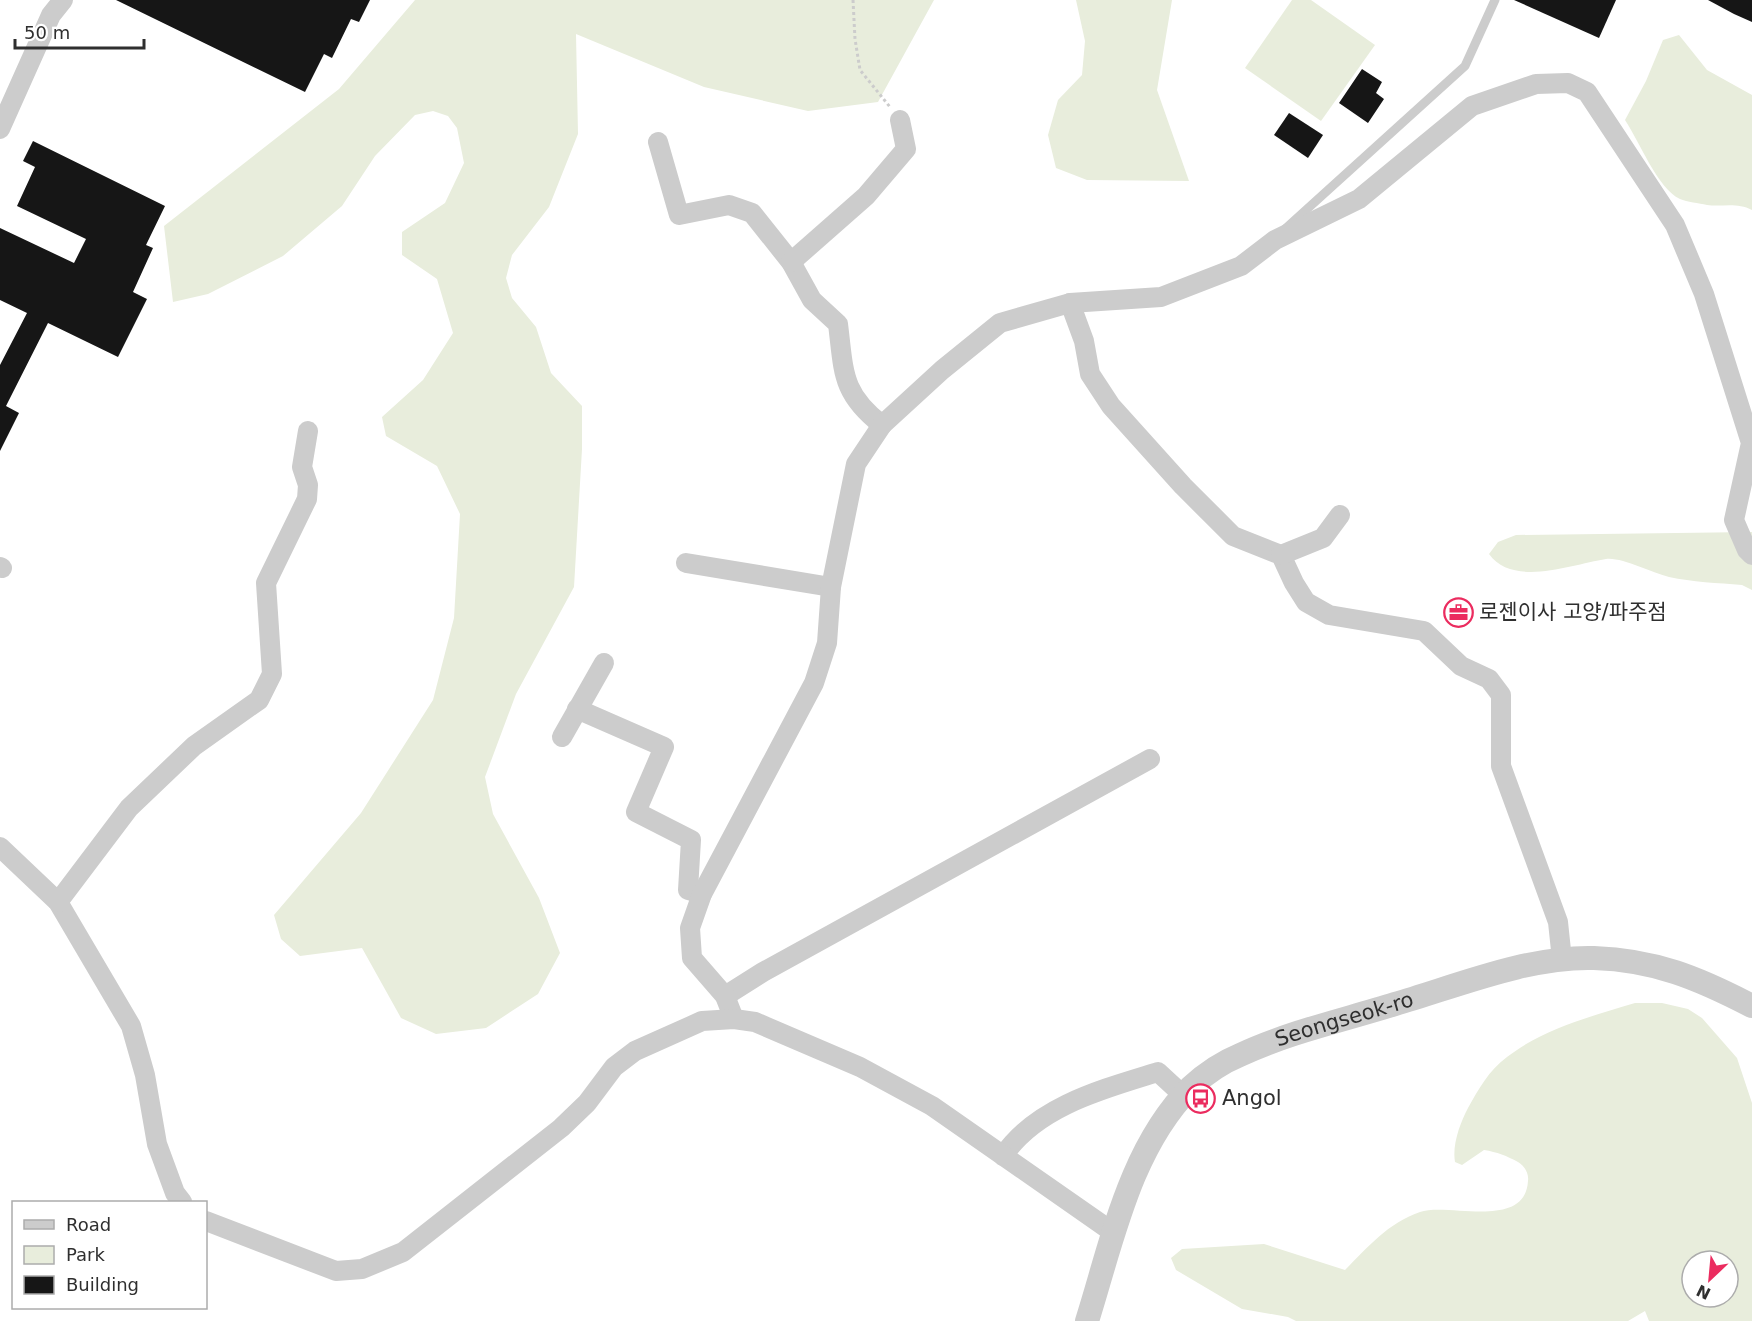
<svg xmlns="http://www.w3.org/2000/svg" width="1752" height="1321" viewBox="0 0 1752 1321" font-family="'DejaVu Sans','Noto Sans KR',sans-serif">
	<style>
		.green { fill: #e8eddc; fill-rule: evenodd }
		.building { fill: #161616 }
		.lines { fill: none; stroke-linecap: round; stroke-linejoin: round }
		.path { stroke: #ccc; stroke-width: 3; stroke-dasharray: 3 3; stroke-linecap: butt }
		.service { stroke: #ccc; stroke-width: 9 }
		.minor { stroke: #ccc; stroke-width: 20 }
		.tertiary { stroke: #ccc; stroke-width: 24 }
		.labels { text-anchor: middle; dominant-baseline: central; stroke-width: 6; stroke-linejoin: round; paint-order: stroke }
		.poi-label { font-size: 21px; fill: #2f2f2f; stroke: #fff; text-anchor: start }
		.street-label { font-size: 21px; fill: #2f2f2f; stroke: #fff }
	</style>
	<rect width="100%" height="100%" fill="#fff"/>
	<g class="green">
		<path d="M415,0H934L878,102L808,111L704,87L576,34L578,134L549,207L512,255L506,278L512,298L536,327L551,373L582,406V449L574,587L516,694L485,777L493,814L539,898L560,953L538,994L486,1028L436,1034L401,1018L362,948L300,956L281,939L274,915L361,813L433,700L454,618L460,514L437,466L386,436L382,417L423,380L453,333L437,279L402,255V232L445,203L464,163L457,128L448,116L433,111L415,115L375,156L342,206L283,256L208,294L173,302L164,226L339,89Z"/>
		<path d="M1076,0H1172L1157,90L1189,181L1087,180L1056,168L1048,135L1058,100L1082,75L1085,41Z"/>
		<path d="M1292,0H1311L1375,45L1321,121L1245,68Z"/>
		<path d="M1679,35L1707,70L1752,95V210C1737,202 1723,207 1707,205C1699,203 1687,202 1680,199C1658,189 1639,141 1625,120L1646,81L1663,40Z"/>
		<path d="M1752,532V590L1742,585C1718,583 1692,582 1669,577C1652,573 1622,557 1606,559C1573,564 1513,588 1489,554L1498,542L1516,535Z"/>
		<path d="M1635,1003H1662L1688,1009L1702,1018L1737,1058L1752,1103V1321H1649L1645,1311L1628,1321H1296L1288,1317L1242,1309L1176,1270L1171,1258L1182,1249L1264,1244L1345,1270C1368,1247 1388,1223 1420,1212C1448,1202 1525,1231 1528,1181C1529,1174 1525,1166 1518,1162C1507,1156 1497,1152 1484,1150L1462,1165L1455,1162C1452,1145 1460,1123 1468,1108C1478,1090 1489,1070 1507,1057C1543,1029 1592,1016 1635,1003ZM1692,1261H1728V1297H1692Z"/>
	</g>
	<g class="building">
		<path d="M116,0H370L359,22L351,19L332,58L324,54L305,92Z"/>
		<path d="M1514,0H1616L1599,38Z"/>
		<path d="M1708,0H1752V22L1734,14Z"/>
		<path d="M1362,69L1382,82L1376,93L1384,99L1368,123L1339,103Z"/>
		<path d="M1289,113L1323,135L1308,158L1274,135Z"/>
		<path d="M33,141L165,206L146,245L153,248L133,292L147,299L118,357L48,323L6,406L19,413L0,451V365L27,313L0,300V228L74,263L86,239L17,206L35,167L23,161Z"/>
	</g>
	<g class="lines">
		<path class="path" d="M853,0L855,39L860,70L890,107"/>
		<path class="service" d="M1285,229L1465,66L1495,0"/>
		<g class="minor">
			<path d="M0,129L51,15L63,0"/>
			<path d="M658,142L679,215L729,205L752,213L791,262L812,300L838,324C844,372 841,393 882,425"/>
			<path d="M791,262L866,196L906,149L900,120"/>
			<path d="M1070,303L1084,341L1090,374L1111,406L1183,486L1233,536L1281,555L1294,583L1306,602L1329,615L1424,631L1461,666L1489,679L1501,695V766L1558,922L1562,960"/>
			<path d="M1281,555L1323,538L1340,515"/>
			<path d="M686,563L831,587"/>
			<path d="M0,567L2,568"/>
			<path d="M577,709L664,747L636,812L691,840L688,890L702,894"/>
			<path d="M562,737L604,663"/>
			<path d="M0,847L58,902L131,1026L145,1075L157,1144L175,1193L182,1202"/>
			<path d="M58,902L129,808L194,746L259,700L272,674L266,583L307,499L308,485L302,467L308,431"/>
			<path d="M725,996L763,972L1150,759"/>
			<path d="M734,1019L725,996L692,958L690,928L702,894L814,683L827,643L831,587L856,464L882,425L942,370L1000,323L1070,303L1161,297L1241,266L1275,240L1359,199L1472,106L1536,84L1568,83L1587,92L1675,225L1704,294L1751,443L1734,520L1747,550L1752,555"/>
			<path d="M1003,1156C1037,1106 1103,1089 1158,1072L1184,1096"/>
			<path d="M206,1221L336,1271L362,1269L403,1252L561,1128L587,1103L614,1067L635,1051L702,1021L734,1019L755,1022L860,1067L932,1106L1114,1233"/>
		</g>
		<path class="tertiary" id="s1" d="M1087,1321C1112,1242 1130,1148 1191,1087C1205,1074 1223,1062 1240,1055C1289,1032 1344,1020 1395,1004C1457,986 1529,956 1594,958C1655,960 1698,978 1752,1006"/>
	</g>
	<defs>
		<symbol id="office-ring" viewBox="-11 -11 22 22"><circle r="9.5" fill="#fff" stroke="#eb2c5f" stroke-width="1.5"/><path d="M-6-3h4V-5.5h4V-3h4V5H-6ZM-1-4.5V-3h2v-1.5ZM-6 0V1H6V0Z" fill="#eb2c5f"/></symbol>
		<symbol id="bus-ring" viewBox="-11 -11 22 22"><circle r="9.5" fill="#fff" stroke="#eb2c5f" stroke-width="1.5"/><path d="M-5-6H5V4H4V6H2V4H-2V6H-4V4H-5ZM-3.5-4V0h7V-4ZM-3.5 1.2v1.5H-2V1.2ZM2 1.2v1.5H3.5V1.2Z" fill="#eb2c5f"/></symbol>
	</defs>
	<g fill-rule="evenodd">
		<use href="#office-ring" x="1442" y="596" width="33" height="33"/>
		<use href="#bus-ring" x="1184" y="1082" width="33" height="33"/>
	</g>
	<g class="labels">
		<g class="poi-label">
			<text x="1479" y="612">로젠이사 고양/파주점</text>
			<text x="1222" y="1098">Angol</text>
		</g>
		<g class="street-label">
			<text stroke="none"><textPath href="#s1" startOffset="428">Seongseok-ro</textPath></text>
		</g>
	</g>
	<rect x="12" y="1201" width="195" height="108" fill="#ffffff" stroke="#acacac" stroke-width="1.5"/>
	<rect x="24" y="1220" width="30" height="9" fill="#cccccc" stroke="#acacac" stroke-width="1.5"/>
	<text x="66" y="1231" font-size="18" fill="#2f2f2f">Road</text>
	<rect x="24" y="1246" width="30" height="18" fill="#e8eddc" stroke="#acacac" stroke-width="1.5"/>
	<text x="66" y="1261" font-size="18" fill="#2f2f2f">Park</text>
	<rect x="24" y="1276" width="30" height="18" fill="#161616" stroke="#acacac" stroke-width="1.5"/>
	<text x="66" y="1291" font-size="18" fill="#2f2f2f">Building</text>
	<g transform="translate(1710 1279) rotate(206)"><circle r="28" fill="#ffffff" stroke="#acacac" stroke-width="1.5"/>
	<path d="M0-4.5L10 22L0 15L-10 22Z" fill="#eb2c5f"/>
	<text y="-9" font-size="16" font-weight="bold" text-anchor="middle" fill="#2f2f2f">N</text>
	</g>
	<path d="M15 39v9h129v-9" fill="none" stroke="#2f2f2f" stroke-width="3"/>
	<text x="24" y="39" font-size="18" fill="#2f2f2f" stroke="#ffffff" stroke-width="4.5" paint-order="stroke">50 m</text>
</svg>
